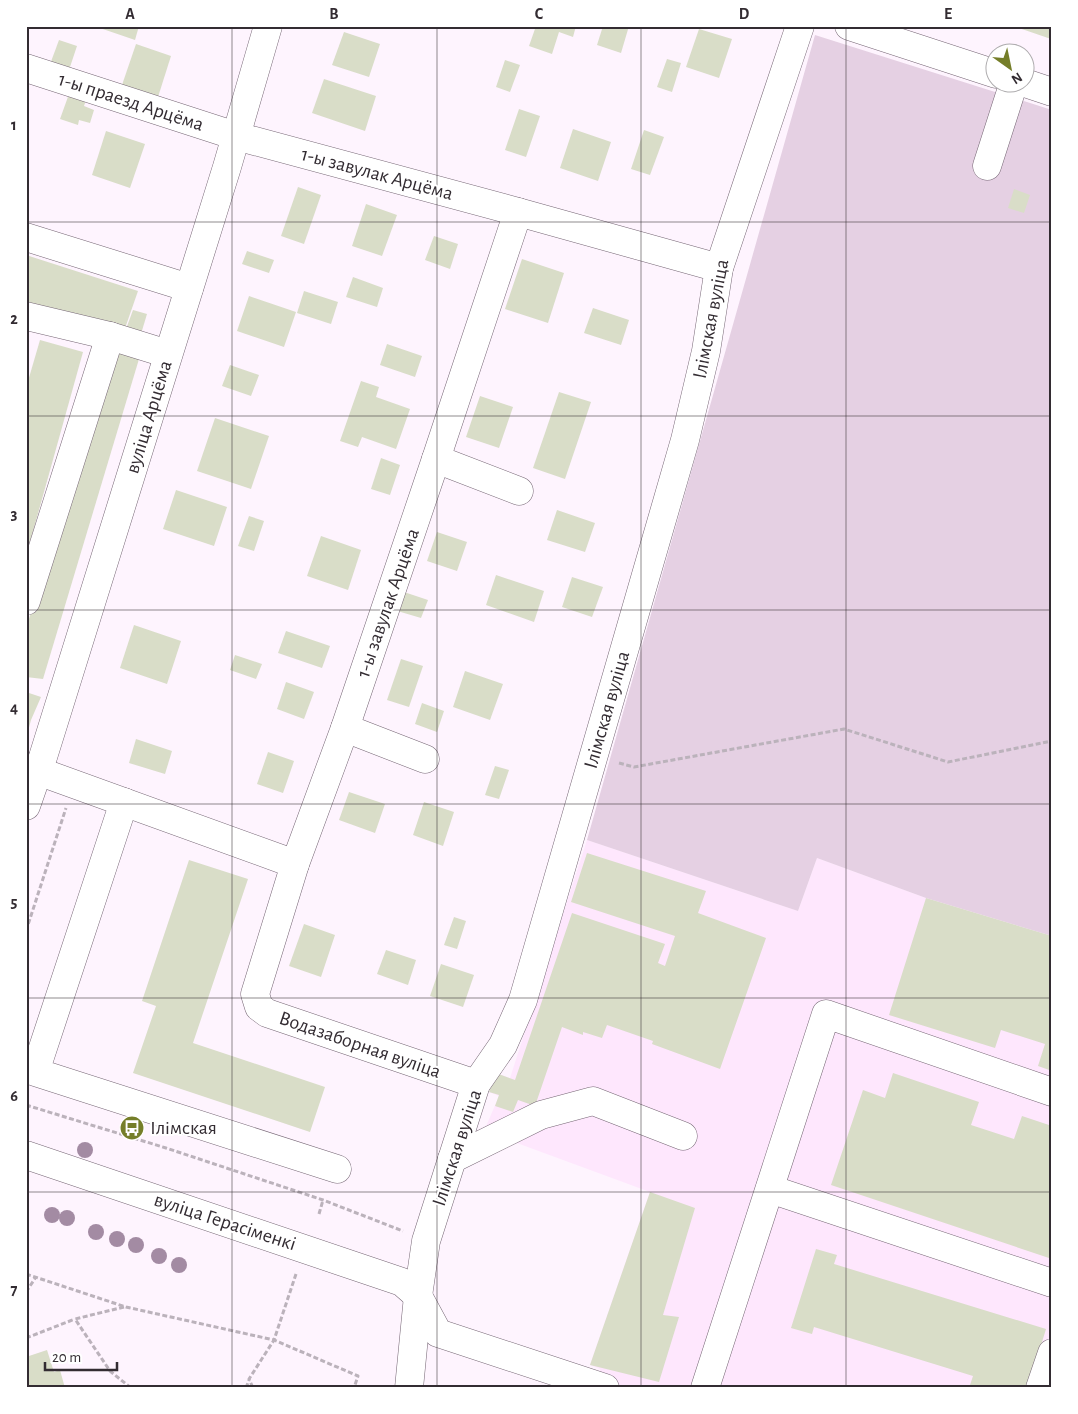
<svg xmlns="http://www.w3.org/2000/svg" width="1078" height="1414" viewBox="0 0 1078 1414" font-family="'Alegreya Sans',sans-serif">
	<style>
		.built { fill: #fee7fd }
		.green { fill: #e5d0e3 }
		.building { fill: #d9ddc8 }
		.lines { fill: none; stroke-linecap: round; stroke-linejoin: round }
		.minor-casing { stroke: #766775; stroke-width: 29 }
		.path { stroke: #bbb2bb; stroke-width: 3; stroke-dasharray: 5 2.5; stroke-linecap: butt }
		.minor { stroke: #fff; stroke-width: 28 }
		.tree { fill: #a38ba3 }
		.grid { fill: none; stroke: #332c32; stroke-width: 1; stroke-opacity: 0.55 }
		.labels { text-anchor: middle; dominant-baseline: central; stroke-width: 4; stroke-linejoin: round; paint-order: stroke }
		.street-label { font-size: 20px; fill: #332c32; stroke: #fff }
		.poi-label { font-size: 20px; fill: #332c32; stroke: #fff; text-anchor: start }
		.neatline { fill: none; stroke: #332c32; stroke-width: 2 }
		.grid-label { font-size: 16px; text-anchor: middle; font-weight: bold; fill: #332c32 }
	</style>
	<rect width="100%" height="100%" fill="#fef4fe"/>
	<path class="built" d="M587,840L798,911L817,858L926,898L1052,936V1388H595L600,1369L590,1365L650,1192L484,1131L499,1096L489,1092L496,1073L510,1078Z"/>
	<path class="green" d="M815,35L1052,110V936L926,898L817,858L798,911L587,840Z"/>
	<g class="building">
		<path d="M94,26H139L135,40Z"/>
		<path d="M536,26L546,28V26H576L573,37L559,32L552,54L529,46Z"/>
		<path d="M603,26H629L621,53L597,45Z"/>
		<path d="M1013,26H1052V36L1051,39Z"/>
		<path d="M699,29L732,39L719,78L686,67Z"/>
		<path d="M344,32L380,44L369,77L332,65Z"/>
		<path d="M59,40L77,46L68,73L49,67Z"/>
		<path d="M136,44L171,56L158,97L122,85Z"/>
		<path d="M667,59L681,63L672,92L657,87Z"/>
		<path d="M505,60L520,65L510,92L496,87Z"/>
		<path d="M324,79L376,96L365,131L312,113Z"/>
		<path d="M69,94L86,100L84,106L94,110L90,123L79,120L78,125L60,119Z"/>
		<path d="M519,109L540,116L526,157L505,150Z"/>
		<path d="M573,129L611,142L598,181L560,168Z"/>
		<path d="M644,130L664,137L650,175L631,169Z"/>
		<path d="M106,131L145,144L130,188L92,175Z"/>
		<path d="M298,187L321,195L304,244L281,236Z"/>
		<path d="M1014,189L1030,195L1024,213L1008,208Z"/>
		<path d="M366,204L397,215L382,256L352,246Z"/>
		<path d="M434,236L458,244L450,269L425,260Z"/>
		<path d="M247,251L274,260L269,273L242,264Z"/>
		<path d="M26,255L138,291L122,337L26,305Z"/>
		<path d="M522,259L564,273L548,323L505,309Z"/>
		<path d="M353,277L383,288L377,307L346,297Z"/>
		<path d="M304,291L338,302L331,324L297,313Z"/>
		<path d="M249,296L296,312L284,347L237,331Z"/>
		<path d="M593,308L629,320L621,345L584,333Z"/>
		<path d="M133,310L147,314L141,334L126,329Z"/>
		<path d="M40,340L83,352L27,553L26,388Z"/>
		<path d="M387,344L422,356L415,377L380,365Z"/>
		<path d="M116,351L139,359L43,679L26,677V628Z"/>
		<path d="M230,365L259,375L251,396L222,386Z"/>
		<path d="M361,381L379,387L376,397L410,409L396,449L362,437L358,447L340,441Z"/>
		<path d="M559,392L591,402L565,479L533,468Z"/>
		<path d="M480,396L513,407L499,448L466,437Z"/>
		<path d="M215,418L269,436L251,489L197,471Z"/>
		<path d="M381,458L400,465L390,495L371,489Z"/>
		<path d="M176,490L227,507L214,546L163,529Z"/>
		<path d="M557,510L595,523L585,552L547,540Z"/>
		<path d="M249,516L264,521L254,551L238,546Z"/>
		<path d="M437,532L467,542L457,571L427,561Z"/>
		<path d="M321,536L361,550L348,590L307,576Z"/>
		<path d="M496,575L544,591L534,622L486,605Z"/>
		<path d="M572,577L603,587L592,617L562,607Z"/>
		<path d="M401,591L428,600L421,618L394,610Z"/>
		<path d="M134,625L181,641L167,684L120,668Z"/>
		<path d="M286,631L330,646L322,668L278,653Z"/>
		<path d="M235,655L262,664L256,679L230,670Z"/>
		<path d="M401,659L423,666L409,707L387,700Z"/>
		<path d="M465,671L503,684L490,720L453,707Z"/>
		<path d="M286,682L314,692L304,719L277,709Z"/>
		<path d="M26,692L41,697L31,720L27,735Z"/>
		<path d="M422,703L444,711L437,732L415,724Z"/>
		<path d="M136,739L172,751L165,774L129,763Z"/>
		<path d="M268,752L294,761L283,793L257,784Z"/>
		<path d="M495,766L509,770L499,799L485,795Z"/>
		<path d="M349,792L385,804L375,833L339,820Z"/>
		<path d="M424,802L454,812L443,846L413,835Z"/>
		<path d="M587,853L706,891L698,913L766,938L720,1069L652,1044L653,1041L607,1025L602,1038L583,1032V1035L562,1027L535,1106L518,1100L513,1112L495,1106L499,1095L489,1092L496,1073L515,1080L572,913L665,944L658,963L665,966L675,936L571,902Z"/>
		<path d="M189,860L248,879L193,1043L325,1087L310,1132L133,1073L156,1006L142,1001Z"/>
		<path d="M926,898L1052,936V1071L1038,1066L1045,1044L1001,1030L995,1048L889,1015Z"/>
		<path d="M454,917L466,921L457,949L444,945Z"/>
		<path d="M304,924L335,935L321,977L289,966Z"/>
		<path d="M386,950L416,960L408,985L377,974Z"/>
		<path d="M441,964L474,975L463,1007L430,996Z"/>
		<path d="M893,1073L979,1102L971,1125L1014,1139L1022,1116L1052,1126V1259L831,1185L863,1090L885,1098Z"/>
		<path d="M650,1192L695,1208L663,1315L679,1317L659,1382L590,1365Z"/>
		<path d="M816,1249L837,1255L834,1264L1046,1329L1028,1388H979L970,1385L973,1376L814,1327L812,1334L791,1328Z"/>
		<path d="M47,1350L54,1372L60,1370L65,1388H26V1357Z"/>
	</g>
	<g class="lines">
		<defs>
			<g id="minor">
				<path d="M849,26L996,74"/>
				<path d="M26,68L236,136L518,212L719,268"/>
				<path d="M1022,82L1052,92"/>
				<path d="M987,166L1014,82"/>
				<path d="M26,237L189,288"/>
				<path d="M26,316L110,336L168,354"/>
				<path d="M436,459L519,491"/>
				<path d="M26,601L110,336"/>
				<path d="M345,728L425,759"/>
				<path d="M38,771L295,864"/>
				<path d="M124,802L35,1072L337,1169"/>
				<path d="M26,806L43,757L227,167L268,26"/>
				<path d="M476,1084L267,1013L259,1007L255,994L295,864L345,728L436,459L518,212"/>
				<path d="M26,1155L402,1282L418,1296L438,1333L605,1388"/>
				<path d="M452,1159L541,1115L593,1101L683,1136"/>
				<path d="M770,1189L1052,1283"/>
				<path d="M409,1388L418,1296L426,1241L476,1084L503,1045L523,1000L685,440L706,351L719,268L800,26"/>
				<path d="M705,1388L826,1014L1052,1092"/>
				<path d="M1040,1388L1052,1353"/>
			</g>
		</defs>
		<use href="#minor" class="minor-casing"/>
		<g class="path">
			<path d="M619,763L634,767L844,729L948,762L1052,741"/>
			<path d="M26,931L66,808"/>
			<path d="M26,1105L166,1148L323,1200L403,1231"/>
			<path d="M319,1214L323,1200"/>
			<path d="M26,1274L126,1307L274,1340L249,1379L253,1388"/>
			<path d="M296,1274L274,1340L358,1376L354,1388"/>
			<path d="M26,1292L36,1277"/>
			<path d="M124,1307L75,1319L110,1371L131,1388"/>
			<path d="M26,1338L75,1319"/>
			<path d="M246,1388L249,1380"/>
		</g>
		<use href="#minor" class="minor"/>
	</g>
	<g class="tree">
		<circle cx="85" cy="1150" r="8"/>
		<circle cx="52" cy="1215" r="8"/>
		<circle cx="67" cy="1218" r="8"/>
		<circle cx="96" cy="1232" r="8"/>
		<circle cx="117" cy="1239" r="8"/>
		<circle cx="136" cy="1245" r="8"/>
		<circle cx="159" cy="1256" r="8"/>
		<circle cx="179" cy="1265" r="8"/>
	</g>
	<path class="grid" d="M232,26V1388M437,26V1388M641,26V1388M846,26V1388M26,222H1052M26,416H1052M26,610H1052M26,804H1052M26,998H1052M26,1192H1052"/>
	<defs>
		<symbol id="bus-disc" viewBox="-11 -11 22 22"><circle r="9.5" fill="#757e29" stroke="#fff"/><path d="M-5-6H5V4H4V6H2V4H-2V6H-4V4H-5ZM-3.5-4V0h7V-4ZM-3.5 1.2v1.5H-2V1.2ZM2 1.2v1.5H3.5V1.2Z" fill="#fff"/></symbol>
	</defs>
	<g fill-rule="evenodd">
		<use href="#bus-disc" x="118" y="1114" width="28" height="28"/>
	</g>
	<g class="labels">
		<g class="street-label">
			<text transform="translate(131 102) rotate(18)">1-ы праезд Арцёма</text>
			<text transform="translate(377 174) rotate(15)">1-ы завулак Арцёма</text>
			<text transform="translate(711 319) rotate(-79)">Ілімская вуліца</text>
			<text transform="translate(149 417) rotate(-73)">вуліца Арцёма</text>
			<text transform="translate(388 603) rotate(-71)">1-ы завулак Арцёма</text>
			<text transform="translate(607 710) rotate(-74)">Ілімская вуліца</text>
			<text transform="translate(360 1045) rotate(19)">Водазаборная вуліца</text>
			<text transform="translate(457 1148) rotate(-72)">Ілімская вуліца</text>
			<text transform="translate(225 1222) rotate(18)">вуліца Герасіменкі</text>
		</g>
		<g class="poi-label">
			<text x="150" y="1128">Ілімская</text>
		</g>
	</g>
	<rect width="1078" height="1414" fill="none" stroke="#ffffff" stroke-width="55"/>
	<g transform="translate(1010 68) rotate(147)"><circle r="24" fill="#ffffff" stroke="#adabad"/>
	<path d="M0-4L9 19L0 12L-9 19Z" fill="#757e29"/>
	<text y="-8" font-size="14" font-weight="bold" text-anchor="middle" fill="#332c32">N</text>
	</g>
	<path d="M45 1362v8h72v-8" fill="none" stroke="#332c32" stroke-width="2.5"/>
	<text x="52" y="1362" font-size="15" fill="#332c32" stroke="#ffffff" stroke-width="4" paint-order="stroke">20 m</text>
	<rect x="28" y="28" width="1022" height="1358" class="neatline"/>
	<g class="grid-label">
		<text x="130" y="19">A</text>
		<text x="334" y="19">B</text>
		<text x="539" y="19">C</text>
		<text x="744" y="19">D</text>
		<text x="948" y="19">E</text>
		<text x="14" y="130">1</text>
		<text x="14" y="324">2</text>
		<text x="14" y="519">3</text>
		<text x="14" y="713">4</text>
		<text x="14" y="907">5</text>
		<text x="14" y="1101">6</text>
		<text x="14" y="1295">7</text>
	</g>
</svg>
